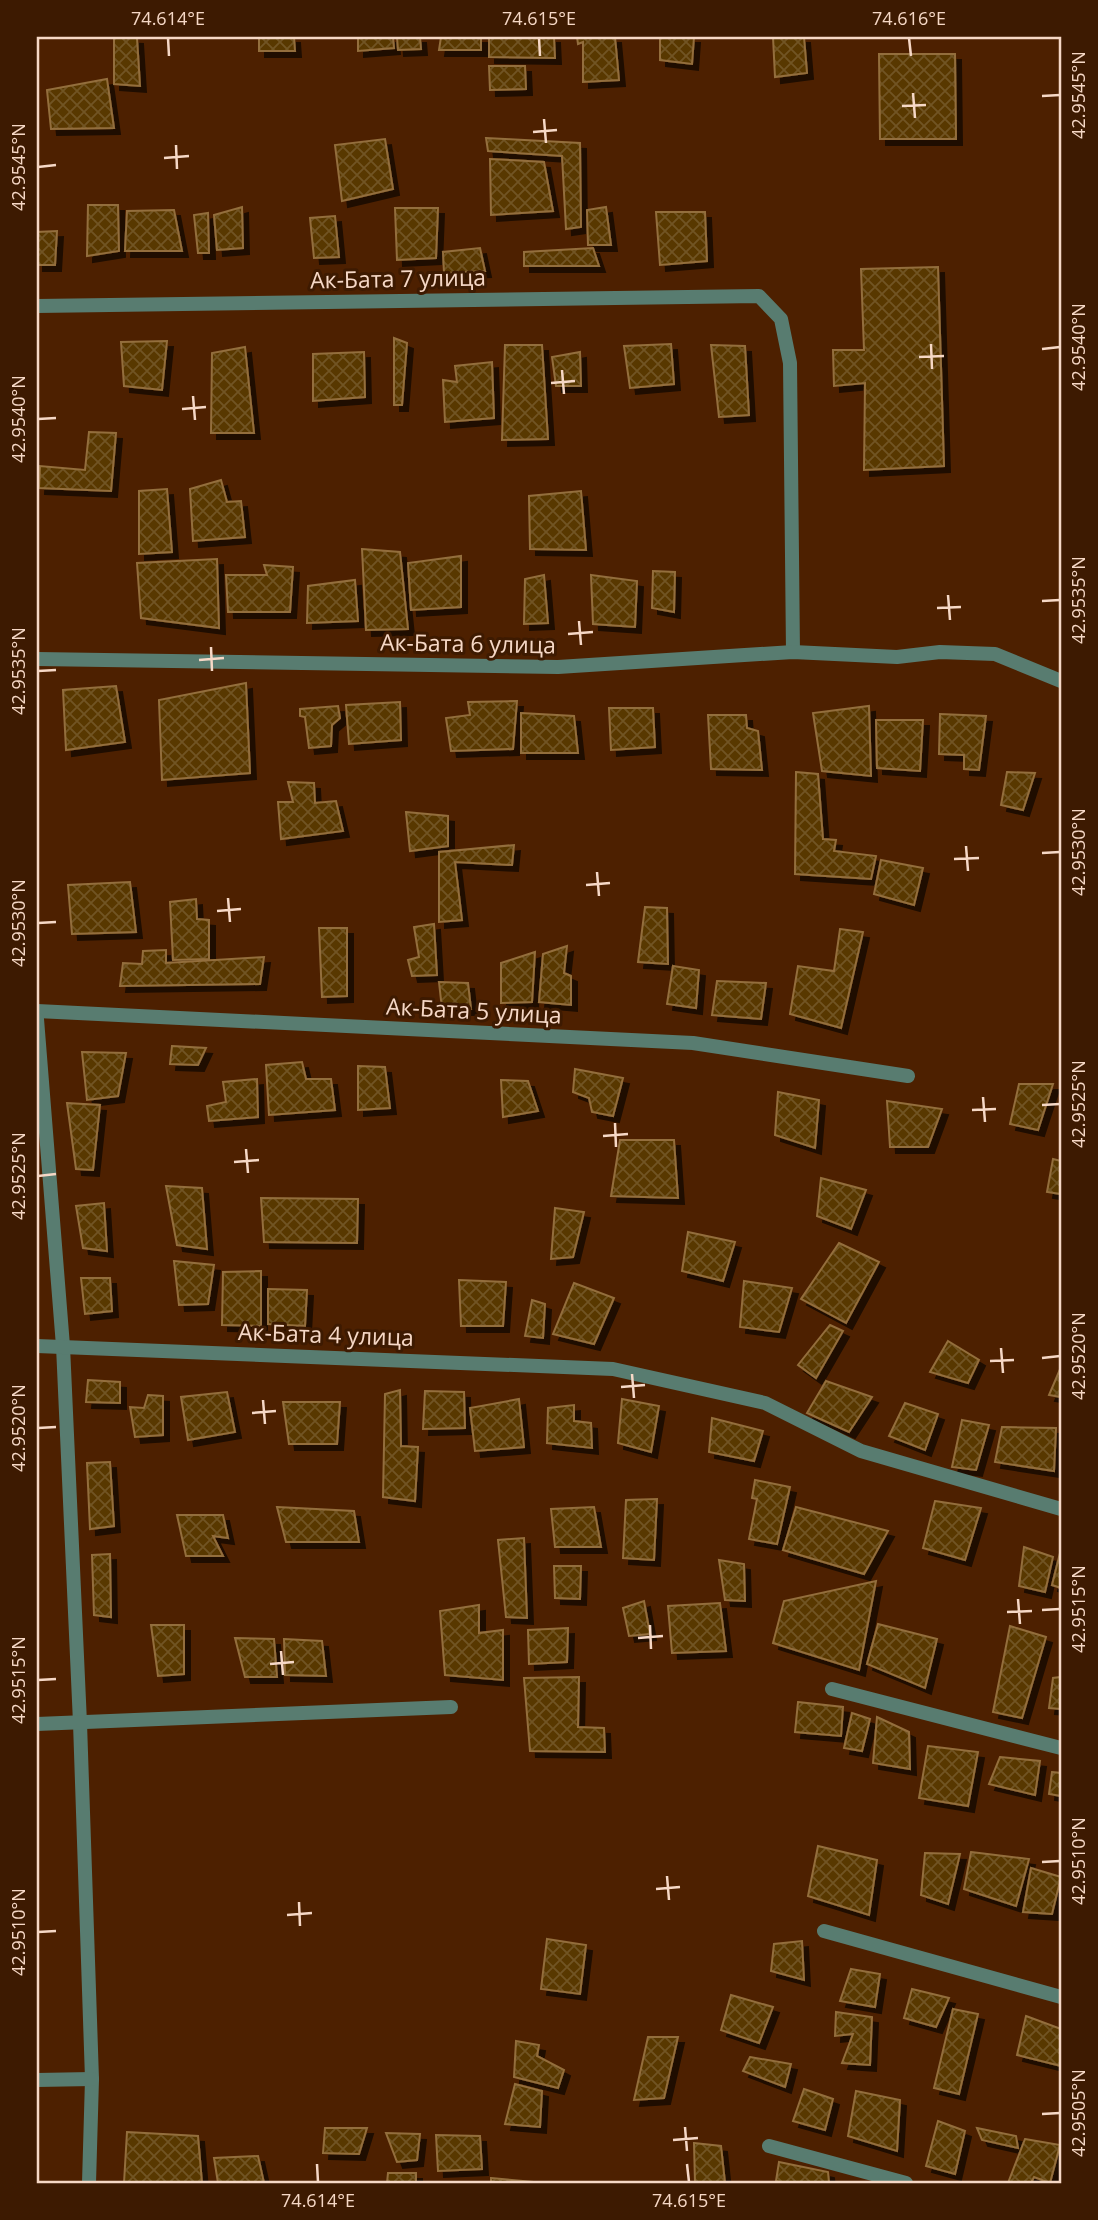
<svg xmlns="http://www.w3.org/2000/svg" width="1098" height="2220" viewBox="0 0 1098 2220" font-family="'Open Sans',sans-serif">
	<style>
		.building { fill: url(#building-cross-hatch); stroke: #936e3c; stroke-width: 2; filter: url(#shadow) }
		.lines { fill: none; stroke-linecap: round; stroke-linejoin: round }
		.street { stroke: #587c70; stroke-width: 14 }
		.ticks { fill: none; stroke: #f6d8c6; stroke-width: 2.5 }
		.labels { text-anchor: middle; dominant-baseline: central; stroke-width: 6; stroke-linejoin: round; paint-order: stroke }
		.street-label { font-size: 23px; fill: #f6d8c6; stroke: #3d1a01 }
		.neatline { fill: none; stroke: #f6d8c6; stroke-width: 2.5 }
		.ticks-label { font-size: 18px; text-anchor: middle; fill: #f6d8c6 }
	</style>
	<defs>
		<pattern id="building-cross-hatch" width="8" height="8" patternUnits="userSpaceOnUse" patternTransform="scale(1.75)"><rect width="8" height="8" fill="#593800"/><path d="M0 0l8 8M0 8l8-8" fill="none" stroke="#715424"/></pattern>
		<filter id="shadow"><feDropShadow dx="6" dy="6" stdDeviation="0" flood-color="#0009"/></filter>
	</defs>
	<rect width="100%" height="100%" fill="#4d2000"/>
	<g class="building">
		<path d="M114,37L137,38L140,86L114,84Z"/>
		<path d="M259,37H294L295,51H259Z"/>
		<path d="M358,37H393L394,48L358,51Z"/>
		<path d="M397,37H420L421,49L398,50Z"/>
		<path d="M441,37H481V50H439Z"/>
		<path d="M489,37H554L555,58L489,57Z"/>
		<path d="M577,37H615L619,80L583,82V42L578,44Z"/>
		<path d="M660,37H694L692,64L660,60Z"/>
		<path d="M773,37H804L807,73L775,77Z"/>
		<path d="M879,54H955L956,139H880Z"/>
		<path d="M489,66H525L526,89L490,90Z"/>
		<path d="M107,79L114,128L51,129L47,90Z"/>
		<path d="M486,138L580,143L581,227L566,229L562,156L488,151Z"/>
		<path d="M385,139L393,189L342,201L335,145Z"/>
		<path d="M490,159L544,162L553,211L491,215Z"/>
		<path d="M88,205H118L119,251L87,256Z"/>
		<path d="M242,207L243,248L217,250L214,215Z"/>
		<path d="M606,207L611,245H588L587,210Z"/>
		<path d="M395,208H438L436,258L397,260Z"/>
		<path d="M174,210L182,251H125L127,211Z"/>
		<path d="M656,212H705L707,261L660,265Z"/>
		<path d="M208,213L209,253H198L194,215Z"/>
		<path d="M335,216L339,257L314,258L310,218Z"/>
		<path d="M57,231L55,265H37V232Z"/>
		<path d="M480,248L485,271L444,273L443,252Z"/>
		<path d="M593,248L599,266H524V252Z"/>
		<path d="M938,267L944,466L864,470L865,383L834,386L833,350H864L861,269Z"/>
		<path d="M394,338L407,343L402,405H394Z"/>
		<path d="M167,341L162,390L124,386L121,342Z"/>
		<path d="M671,344L674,384L630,388L624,346Z"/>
		<path d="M505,345H542L548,439L502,440Z"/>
		<path d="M711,345L745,346L749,415L719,417Z"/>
		<path d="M245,347L254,433H211L212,353Z"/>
		<path d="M364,352L365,397L313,401V354Z"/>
		<path d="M580,352L581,386H556L552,357Z"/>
		<path d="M492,362L494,418L445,422L443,380L457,382L455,366Z"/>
		<path d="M89,432L116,433L111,491L39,488L40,466L85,470Z"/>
		<path d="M221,480L227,502L241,501L245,537L193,541L190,489Z"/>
		<path d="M167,489L172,552L139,554V491Z"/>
		<path d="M581,491L586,550L530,549L529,496Z"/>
		<path d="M362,549L400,552L408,629L366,630Z"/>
		<path d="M461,556V607L411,610L408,563Z"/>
		<path d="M217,559L219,628L141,618L137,563Z"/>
		<path d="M264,565L293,567L290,612H228L226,575H267Z"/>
		<path d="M653,571L675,572L674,612L652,608Z"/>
		<path d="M544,575L548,623L524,624L525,579Z"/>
		<path d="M591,575L637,581L635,627L593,624Z"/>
		<path d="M355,580L358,621L307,623L308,586Z"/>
		<path d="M246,683L250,773L162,780L159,700Z"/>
		<path d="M116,686L125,742L66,750L63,690Z"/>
		<path d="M517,701L513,749L451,751L446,718L470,715L468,702Z"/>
		<path d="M400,702L401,740L349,744L346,705Z"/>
		<path d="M338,706L340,718L332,725L331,746L309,748L305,717L300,716V709Z"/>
		<path d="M869,706L871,776L822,771L813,713Z"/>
		<path d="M609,708H653L655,747L611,750Z"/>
		<path d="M521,713L574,716L578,753H521Z"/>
		<path d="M940,714L986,716L979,770L964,769V755L939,754Z"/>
		<path d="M708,715H746L747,728L758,731L762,770L711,769Z"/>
		<path d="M876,720H923L920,771L877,768Z"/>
		<path d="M796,772L818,774L823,839L836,840L834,851L876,856L871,879L795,874Z"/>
		<path d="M1007,772L1035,773L1023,810L1001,805Z"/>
		<path d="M288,782L314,783L315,803L336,801L343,831L281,839L278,802H293Z"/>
		<path d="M406,812L448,816V846L410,851Z"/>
		<path d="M514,845L512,865L455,862L462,920L439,922V852Z"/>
		<path d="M881,860L923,868L914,905L874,894Z"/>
		<path d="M130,882L136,932L72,934L68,885Z"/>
		<path d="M196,899L197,919L209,920V959L173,960L170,902Z"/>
		<path d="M645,907L667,908L668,964L638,962Z"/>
		<path d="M434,924L437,975L412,976L408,960L419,957L414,927Z"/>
		<path d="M319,928H347V996L322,997Z"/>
		<path d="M840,929L863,932L841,1028L790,1014L798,966L834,971Z"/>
		<path d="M567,946L564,973L571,976V1005L539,1002L543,954Z"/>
		<path d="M166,950V963L264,957L260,984L120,986L123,963L142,964L143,951Z"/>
		<path d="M535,952L532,1002L501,1003V963Z"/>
		<path d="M673,966L699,970L696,1008L667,1004Z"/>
		<path d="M717,981L766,983L761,1019L712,1015Z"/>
		<path d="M439,982L468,983L471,1009H442Z"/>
		<path d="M172,1046L206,1048L198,1065L170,1064Z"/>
		<path d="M82,1052L126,1053L118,1096L87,1100Z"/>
		<path d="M302,1062L306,1079H331L335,1110L269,1115L266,1065Z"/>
		<path d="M358,1066L385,1067L390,1108L358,1110Z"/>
		<path d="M575,1069L623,1078L613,1116L592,1112L589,1098L573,1092Z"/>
		<path d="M257,1079L258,1117L209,1121L207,1106L226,1102L223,1082Z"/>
		<path d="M501,1080L528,1081L538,1111L503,1117Z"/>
		<path d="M1019,1084H1053L1038,1130L1010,1124Z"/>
		<path d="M778,1092L819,1100L815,1148L775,1135Z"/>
		<path d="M887,1101L942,1109L928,1147H890Z"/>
		<path d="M67,1103L100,1105L93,1170L76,1169Z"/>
		<path d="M620,1140H674L678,1198L611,1196Z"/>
		<path d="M1053,1159L1061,1161V1194L1047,1192Z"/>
		<path d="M821,1178L866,1190L851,1229L817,1216Z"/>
		<path d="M166,1186L202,1188L207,1249L177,1245Z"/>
		<path d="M261,1198L358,1199L357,1243L264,1242Z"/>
		<path d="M104,1203L107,1251L83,1248L76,1206Z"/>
		<path d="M555,1208L584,1212L573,1257L551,1259Z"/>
		<path d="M688,1232L735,1242L723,1281L682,1271Z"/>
		<path d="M839,1243L879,1262L846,1323L801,1299Z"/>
		<path d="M174,1261L214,1265L208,1304L179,1305Z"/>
		<path d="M261,1271V1326L222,1325L223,1272Z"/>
		<path d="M81,1278H110L112,1311L85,1314Z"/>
		<path d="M459,1280L506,1282L503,1326H461Z"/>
		<path d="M744,1281L792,1288L779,1332L740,1327Z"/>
		<path d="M574,1283L614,1298L594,1344L553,1334Z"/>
		<path d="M268,1289L307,1290L305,1326L268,1324Z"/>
		<path d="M532,1300L545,1304L543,1338L525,1336Z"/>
		<path d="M830,1325L843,1331L816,1378L798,1365Z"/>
		<path d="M948,1341L979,1360L968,1383L930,1372Z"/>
		<path d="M1061,1367V1397L1049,1395Z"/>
		<path d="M88,1380L120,1382V1403L86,1402Z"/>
		<path d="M826,1381L872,1397L849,1432L807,1413Z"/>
		<path d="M400,1390L401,1446L418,1447L415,1501L383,1497L385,1394Z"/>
		<path d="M425,1391L464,1392L465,1428L423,1429Z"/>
		<path d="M227,1392L235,1432L188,1440L181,1397Z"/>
		<path d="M148,1395L163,1396V1435L135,1437L130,1407L144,1408Z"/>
		<path d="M519,1399L524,1447L475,1451L470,1408Z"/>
		<path d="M622,1399L659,1406L651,1452L618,1443Z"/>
		<path d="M283,1402H340L337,1444H289Z"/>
		<path d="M905,1403L938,1414L925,1450L889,1436Z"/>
		<path d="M574,1405V1421L591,1423L592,1448L547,1443L548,1408Z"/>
		<path d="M712,1418L763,1431L754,1461L709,1452Z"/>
		<path d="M962,1420L989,1425L976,1470L952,1467Z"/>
		<path d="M1002,1427L1056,1428L1054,1471L995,1462Z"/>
		<path d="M110,1462L114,1526L90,1529L87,1463Z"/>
		<path d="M755,1480L790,1487L777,1544L749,1539L757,1499L752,1498Z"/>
		<path d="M657,1499L654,1560L623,1558L626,1500Z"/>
		<path d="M935,1501L981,1508L965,1560L923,1548Z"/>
		<path d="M277,1507L354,1511L359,1542H286Z"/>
		<path d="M594,1507L601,1547H555L551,1509Z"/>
		<path d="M796,1507L888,1531L864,1574L783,1550Z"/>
		<path d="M177,1515H223L228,1538L213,1536L223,1556H186Z"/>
		<path d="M524,1538L527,1618L506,1617L498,1540Z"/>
		<path d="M1024,1547L1053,1557L1045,1592L1019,1586Z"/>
		<path d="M1061,1549V1588L1052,1585Z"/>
		<path d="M110,1554L111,1617L94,1615L92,1555Z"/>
		<path d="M719,1560L744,1564L745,1601L725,1600Z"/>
		<path d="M554,1566H581L580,1599L555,1598Z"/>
		<path d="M876,1581L859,1670L773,1643L784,1601Z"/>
		<path d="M644,1601L650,1634L629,1636L623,1608Z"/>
		<path d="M720,1603L726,1651L672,1653L668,1606Z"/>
		<path d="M479,1605V1633L503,1630V1680L445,1675L440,1611Z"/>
		<path d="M878,1624L937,1639L925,1688L867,1664Z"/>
		<path d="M151,1625H184V1674L158,1676Z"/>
		<path d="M1010,1626L1046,1637L1022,1718L993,1712Z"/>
		<path d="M568,1628L567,1662L529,1664L528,1630Z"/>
		<path d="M235,1638L274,1639L277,1677H245Z"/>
		<path d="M284,1639L322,1641L326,1676L285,1675Z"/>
		<path d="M579,1677L578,1727L604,1728L605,1752L530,1751L524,1678Z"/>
		<path d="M1061,1677V1709L1049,1708L1053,1678Z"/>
		<path d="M798,1702L843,1707L841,1736L795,1732Z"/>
		<path d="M852,1713L870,1719L862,1751L844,1748Z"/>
		<path d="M877,1717L909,1732L910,1769L873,1763Z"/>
		<path d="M928,1746L978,1752L968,1806L919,1798Z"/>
		<path d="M1000,1757L1040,1761L1035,1795L989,1784Z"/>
		<path d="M1052,1772L1061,1773V1796L1049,1794Z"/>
		<path d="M818,1846L877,1860L869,1915L808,1896Z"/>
		<path d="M971,1852L1029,1859L1016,1906L964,1889Z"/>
		<path d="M925,1853L960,1854L948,1904L921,1895Z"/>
		<path d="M1031,1868L1061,1877L1052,1914L1023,1912Z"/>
		<path d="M547,1939L586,1945L580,1994L541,1989Z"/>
		<path d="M802,1941L804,1980L771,1971L774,1944Z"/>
		<path d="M851,1969L880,1974L875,2007L840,2001Z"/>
		<path d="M912,1989L949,1998L936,2027L904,2018Z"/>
		<path d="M731,1995L773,2007L759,2043L721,2030Z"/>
		<path d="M953,2009L978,2014L959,2094L934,2088Z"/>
		<path d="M836,2012L872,2017L870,2065L842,2063L853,2034L835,2036Z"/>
		<path d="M1026,2016L1061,2029V2066L1017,2055Z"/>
		<path d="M648,2037H678L664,2098L634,2100Z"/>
		<path d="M516,2041L539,2045L537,2056L564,2070L558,2088L514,2077Z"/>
		<path d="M750,2057L791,2064L785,2087L743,2071Z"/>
		<path d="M515,2084L542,2091L540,2127L505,2124Z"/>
		<path d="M804,2089L833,2099L825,2130L793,2121Z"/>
		<path d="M856,2091L900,2100L897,2151L848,2136Z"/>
		<path d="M938,2121L965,2131L955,2174L926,2166Z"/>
		<path d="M325,2128H367L359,2154L323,2153Z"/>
		<path d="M977,2128L1016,2136L1018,2148L982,2140Z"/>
		<path d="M127,2132L198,2136L202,2183H124Z"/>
		<path d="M386,2133L420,2134L417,2160L397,2162Z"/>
		<path d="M436,2135L480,2136L482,2169L438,2171Z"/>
		<path d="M1025,2139L1060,2145L1050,2183L1034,2177L1031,2183H1008Z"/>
		<path d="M694,2143L721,2146L725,2183H695Z"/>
		<path d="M258,2156L264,2183H218L214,2158Z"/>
		<path d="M779,2162L828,2172L829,2183H785L776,2181Z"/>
		<path d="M388,2173H416V2183H387Z"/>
		<path d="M491,2178L533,2182V2183H491Z"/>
	</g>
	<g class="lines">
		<g class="street">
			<path d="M37,306L759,296L781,319L790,363L793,652"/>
			<path d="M37,659L558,667L793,652L897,657L940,652L995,654L1061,681"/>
			<path d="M37,1011L693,1043L908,1076"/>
			<path d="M37,1019L63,1346L80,1723L92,2079L89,2183"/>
			<path d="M37,1346L613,1369L765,1403L861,1451L1061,1509"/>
			<path d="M832,1689L1061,1748"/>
			<path d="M37,1724L451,1707"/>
			<path d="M824,1931L1061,1997"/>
			<path d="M37,2080L92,2079"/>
			<path d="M769,2146L906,2183"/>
		</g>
	</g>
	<path class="ticks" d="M168,38L169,56M539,38L540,56M909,38L911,56M913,93L915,118M1042,96L1060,95M902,106L926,105M544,119L546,143M533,132L557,130M176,145L177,169M164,158L189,156M38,167L56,165M931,344L932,369M1042,349L1060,347M919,357L944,356M562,370L564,394M551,383L575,381M193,396L195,420M182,409L206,407M38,419L56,418M948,595L950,620M1042,601L1060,600M937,608L961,607M579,621L581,645M568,634L593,632M211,647L212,671M199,660L224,658M38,671L56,670M966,846L968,871M1042,853L1060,852M954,859L979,858M597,872L599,896M586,885L610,883M228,898L230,922M217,911L241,909M38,923L56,922M983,1097L985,1122M1042,1105L1060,1104M972,1110L996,1109M615,1123L616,1147M603,1136L628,1134M246,1149L248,1173M234,1162L259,1160M38,1176L56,1174M1001,1348L1003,1373M1042,1358L1060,1356M990,1361L1014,1360M632,1374L634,1398M621,1387L645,1385M263,1400L265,1424M252,1413L276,1411M38,1428L56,1427M1018,1599L1020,1624M1042,1610L1060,1609M1007,1612L1032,1611M650,1625L651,1649M638,1638L663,1636M281,1651L283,1675M270,1664L294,1662M38,1680L56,1679M1042,1862L1060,1861M667,1876L669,1900M656,1889L680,1887M299,1902L300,1926M287,1915L312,1913M38,1932L56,1931M1042,2114L1060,2113M685,2127L687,2151M673,2140L698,2138M317,2164L318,2182M687,2164L689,2182"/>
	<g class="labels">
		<g class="street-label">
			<text transform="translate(398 278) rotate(-1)">Ак-Бата 7 улица</text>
			<text transform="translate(468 643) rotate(1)">Ак-Бата 6 улица</text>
			<text transform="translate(474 1010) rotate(3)">Ак-Бата 5 улица</text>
			<text transform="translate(326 1334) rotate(2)">Ак-Бата 4 улица</text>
		</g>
	</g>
	<rect width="1098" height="2220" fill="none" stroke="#3d1a01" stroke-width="77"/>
	<rect x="38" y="38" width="1022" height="2144" class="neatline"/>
	<g class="ticks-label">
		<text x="168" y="25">74.614°E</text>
		<text x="539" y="25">74.615°E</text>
		<text x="909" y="25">74.616°E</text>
		<text transform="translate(1079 95) rotate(-90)" y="6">42.9545°N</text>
		<text transform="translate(19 167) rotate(-90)" y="6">42.9545°N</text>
		<text transform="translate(1079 347) rotate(-90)" y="6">42.9540°N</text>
		<text transform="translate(19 419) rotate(-90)" y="6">42.9540°N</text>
		<text transform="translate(1079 600) rotate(-90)" y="6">42.9535°N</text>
		<text transform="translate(19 671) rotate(-90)" y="6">42.9535°N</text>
		<text transform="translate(1079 852) rotate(-90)" y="6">42.9530°N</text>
		<text transform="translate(19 923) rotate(-90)" y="6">42.9530°N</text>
		<text transform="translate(1079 1104) rotate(-90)" y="6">42.9525°N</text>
		<text transform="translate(19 1176) rotate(-90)" y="6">42.9525°N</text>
		<text transform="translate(1079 1356) rotate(-90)" y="6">42.9520°N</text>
		<text transform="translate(19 1428) rotate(-90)" y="6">42.9520°N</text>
		<text transform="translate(1079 1609) rotate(-90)" y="6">42.9515°N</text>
		<text transform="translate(19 1680) rotate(-90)" y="6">42.9515°N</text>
		<text transform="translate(1079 1861) rotate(-90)" y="6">42.9510°N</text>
		<text transform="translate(19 1932) rotate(-90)" y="6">42.9510°N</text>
		<text transform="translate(1079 2113) rotate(-90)" y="6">42.9505°N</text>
		<text x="318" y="2207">74.614°E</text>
		<text x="689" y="2207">74.615°E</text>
	</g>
</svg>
